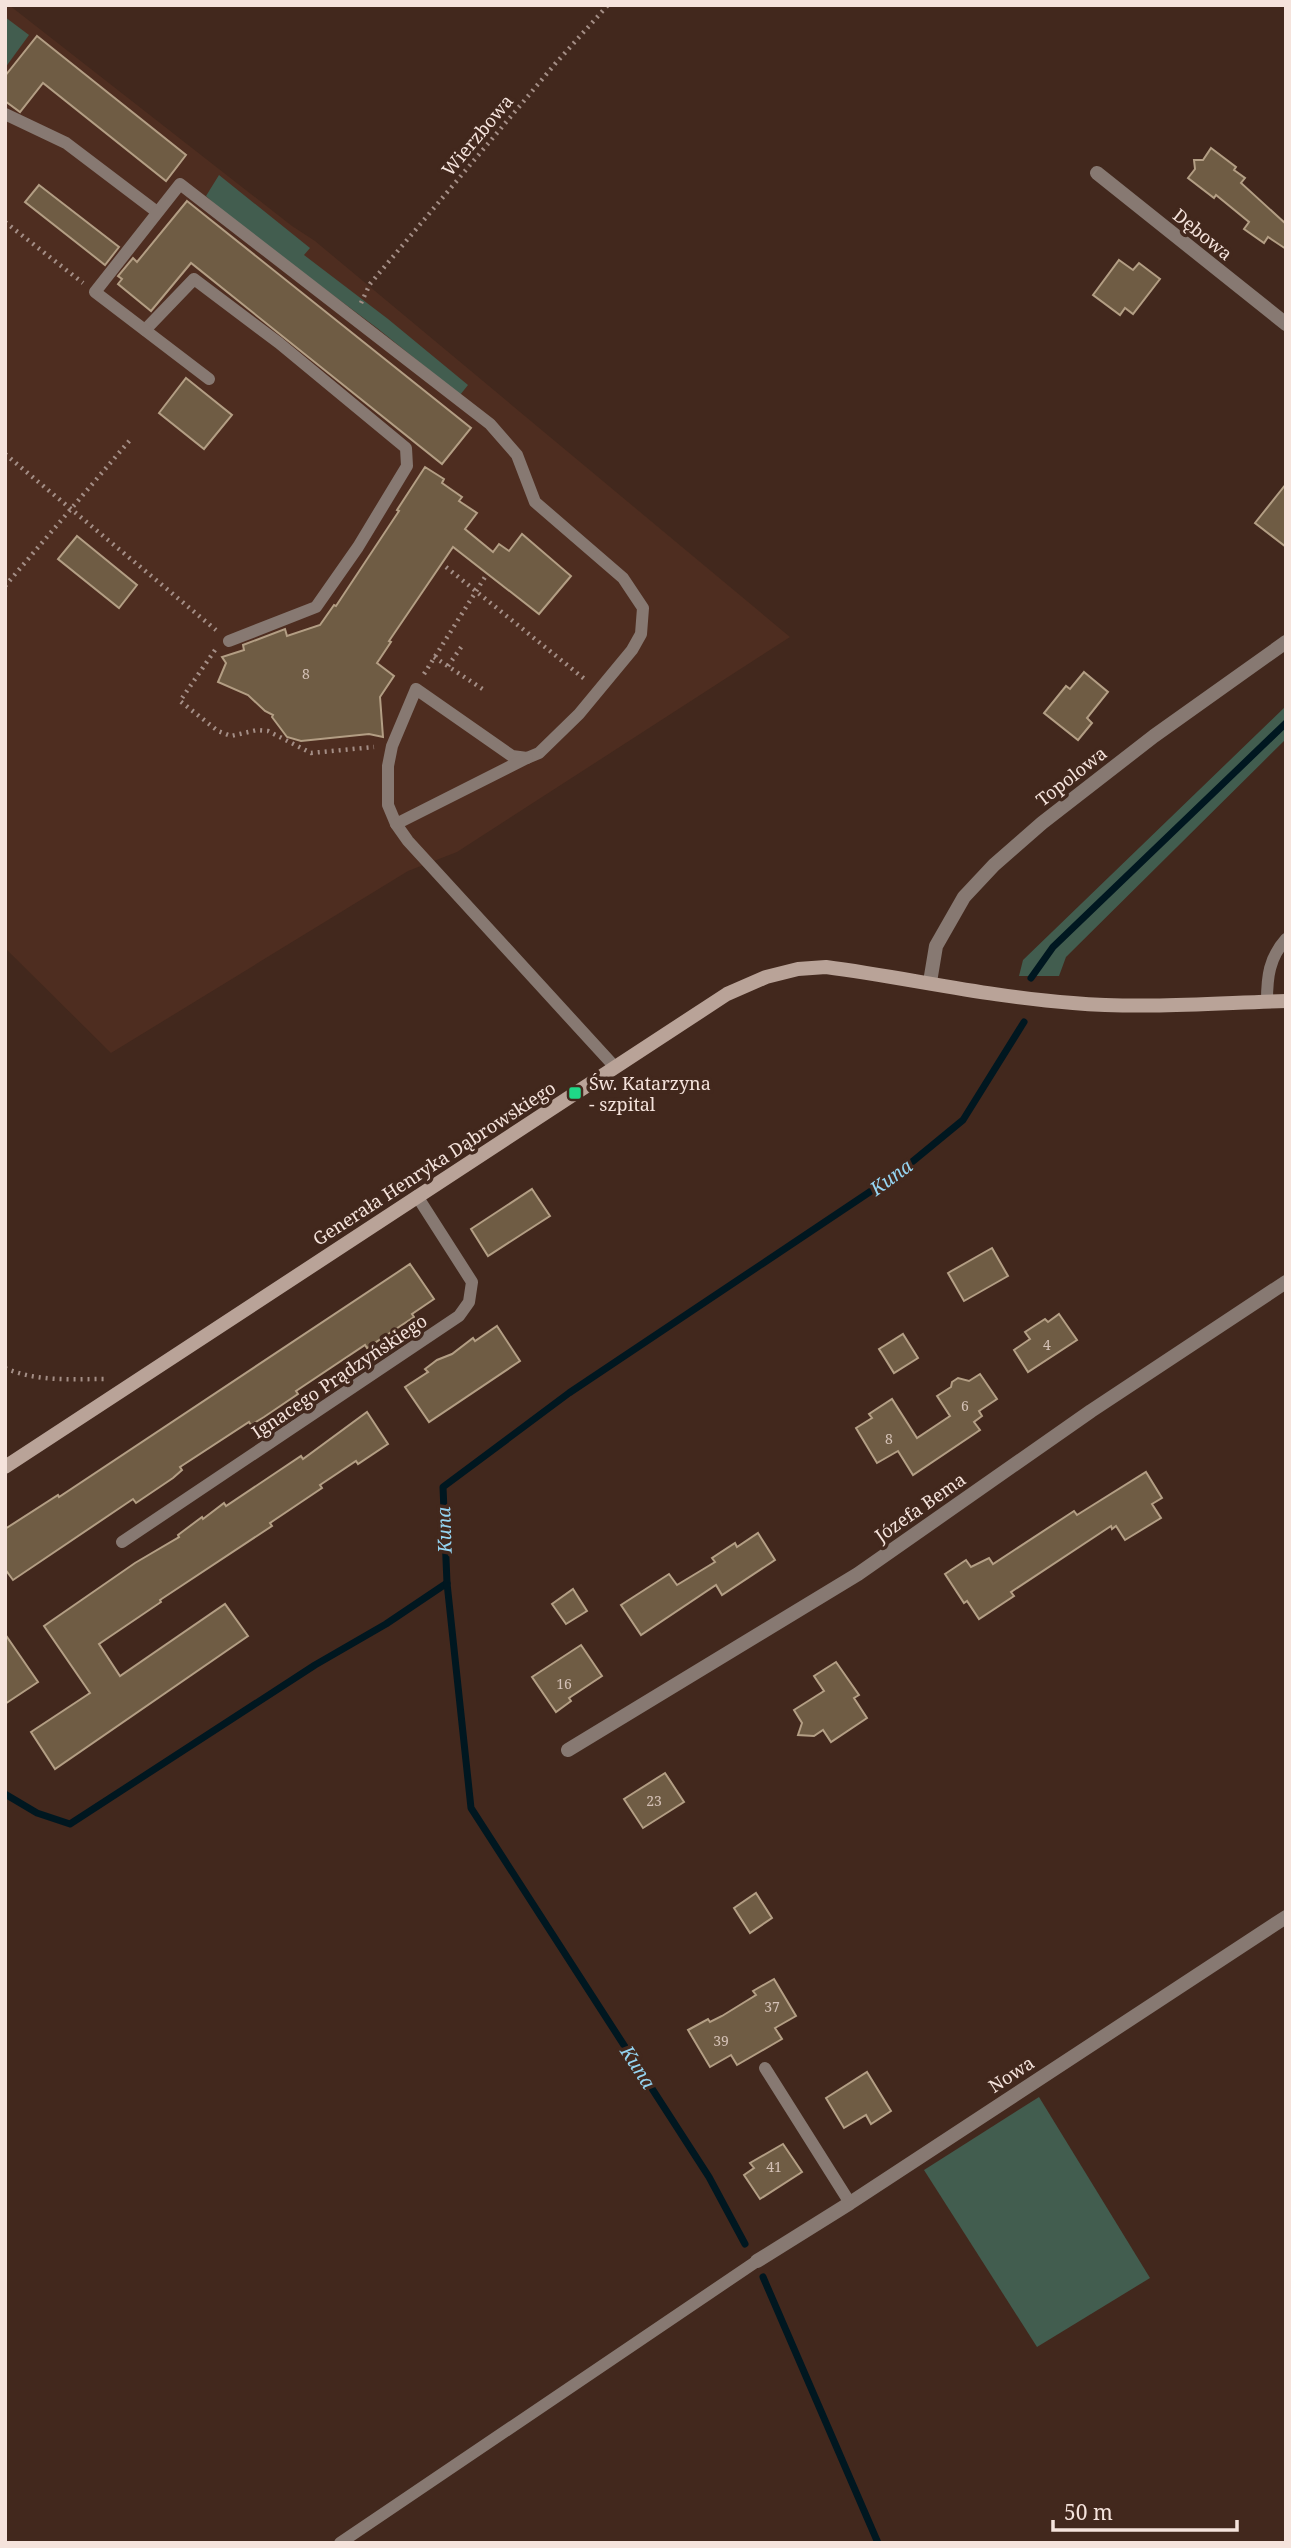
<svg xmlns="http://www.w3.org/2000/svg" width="1291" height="2548" viewBox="0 0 1291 2548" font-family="'Noto Serif',serif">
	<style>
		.built { fill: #4e2d20 }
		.green { fill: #425d4f }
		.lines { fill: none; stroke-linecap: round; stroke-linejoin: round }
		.stream { stroke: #001720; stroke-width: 7 }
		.building { fill: #6f5c44; stroke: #b39e84; stroke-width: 2 }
		.path { stroke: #a48e86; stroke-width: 4.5; stroke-dasharray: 2 5; stroke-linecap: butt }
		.lane { stroke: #877972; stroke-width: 12 }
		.street { stroke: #877972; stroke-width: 14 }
		.secondary { stroke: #b9a398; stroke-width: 14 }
		.poi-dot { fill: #1fd887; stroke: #42281d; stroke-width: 2.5 }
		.labels { text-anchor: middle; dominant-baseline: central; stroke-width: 7; stroke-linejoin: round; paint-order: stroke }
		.number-label { font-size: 14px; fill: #d4c1b6 }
		.street-label { font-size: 18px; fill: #f5e3dc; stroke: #42281d }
		.poi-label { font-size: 18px; fill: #f5e3dc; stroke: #42281d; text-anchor: start }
		.water-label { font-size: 19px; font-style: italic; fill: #95d4f1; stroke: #42281d }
	</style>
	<rect width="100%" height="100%" fill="#42281d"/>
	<path class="built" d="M5,5H9L292,226L315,241L790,637L457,852L408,871L111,1053L5,948Z"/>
	<g class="green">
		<path d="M5,17L29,35L5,68Z"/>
		<path d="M219,175L310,248L304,255L388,319L468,385L460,395L377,328L231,219L206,196Z"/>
		<path d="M1286,706V739L1066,957L1059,976H1019L1023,960Z"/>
		<path d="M1039,2097L1150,2278L1037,2347L924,2170Z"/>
	</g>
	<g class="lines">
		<g class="stream">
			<path d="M1031,978L1053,947L1286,723"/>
			<path d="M5,1794L37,1813L70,1824L315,1665L386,1624L447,1583"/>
			<path d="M745,2244L709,2177L471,1808L447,1583L443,1487L569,1393L901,1171L963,1120L1024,1022"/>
			<path d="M763,2277L878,2543"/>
		</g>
	</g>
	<g class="building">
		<path d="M37,36L186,155L166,181L43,83L20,112L5,101V76Z"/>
		<path d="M1211,148L1236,167L1234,170L1245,178L1241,183L1286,224V249L1268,237L1264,243L1244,229L1249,222L1216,195L1214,198L1188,178L1195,169L1194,160H1203Z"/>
		<path d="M39,185L119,247L105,265L25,202Z"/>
		<path d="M187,201L471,428L442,464L191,263L151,311L118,284L122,279L118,276L133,258L137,262Z"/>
		<path d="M1119,260L1133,270L1139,263L1160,279L1133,314L1125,308L1120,315L1093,295Z"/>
		<path d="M186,378L232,415L204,449L159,413Z"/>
		<path d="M425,467L444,479L442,483L462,497L459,501L477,513L465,529L493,552L499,544L509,551L522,534L571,576L539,614L453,547L389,641L391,642L377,663L394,676L380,697L383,737L369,734L301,741L287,737L272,717L273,715L265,711L248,695L218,682L226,663L222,657L244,650L243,645L285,629L287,636L320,625L334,605L336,606L399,511L397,510Z"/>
		<path d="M1286,484V547L1255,523Z"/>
		<path d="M77,536L137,585L119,608L58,559Z"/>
		<path d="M1084,672L1108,692L1087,718L1092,723L1078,740L1044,713L1066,686L1070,689Z"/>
		<path d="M532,1189L550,1216L488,1256L471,1229Z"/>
		<path d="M992,1248L1008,1276L964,1301L948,1273Z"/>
		<path d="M410,1264L434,1299L412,1314L414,1317L367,1348L365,1345L296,1391L298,1394L264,1417L251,1425L249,1422L180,1467L182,1470L173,1478L136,1503L133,1499L13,1580L5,1569V1529L58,1495L59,1497Z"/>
		<path d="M1059,1314L1077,1340L1028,1372L1014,1350L1030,1339L1025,1332L1045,1319L1048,1322Z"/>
		<path d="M497,1326L520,1361L429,1422L405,1387L428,1372L425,1369L437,1360L452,1354L473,1338L475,1341Z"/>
		<path d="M903,1334L918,1358L894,1373L879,1349Z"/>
		<path d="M980,1374L997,1399L979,1411L982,1416L974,1422L980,1430L913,1475L898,1451L877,1463L856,1428L872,1418L869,1414L892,1399L917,1438L950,1416L937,1396L951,1387L952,1382L958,1378L969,1381Z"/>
		<path d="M367,1412L388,1444L358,1464L356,1461L320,1485L322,1488L270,1523L272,1526L160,1600L161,1602L99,1644L120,1676L225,1604L248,1636L55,1769L31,1732L90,1693L44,1626L135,1563L179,1537L178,1535L202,1517L203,1519L224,1503L226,1506L301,1456L303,1459Z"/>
		<path d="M1146,1472L1162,1498L1152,1504L1161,1518L1125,1540L1116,1526L1112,1529L1111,1526L1011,1592L1014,1596L979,1619L967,1601L964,1603L945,1574L966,1560L971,1567L989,1558L993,1564L1074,1511L1077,1515Z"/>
		<path d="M758,1533L775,1560L722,1595L716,1585L641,1635L621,1605L669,1574L677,1585L715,1562L712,1558L735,1543L737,1547Z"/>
		<path d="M573,1589L587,1611L566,1624L552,1604Z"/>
		<path d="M5,1634L38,1682L5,1704Z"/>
		<path d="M581,1645L602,1676L569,1698L571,1701L556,1712L532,1677Z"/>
		<path d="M836,1662L859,1695L854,1698L867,1718L831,1742L823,1730L814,1736L798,1735L802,1723L794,1710L824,1691L814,1676Z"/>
		<path d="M665,1773L684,1802L643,1828L624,1799Z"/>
		<path d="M756,1893L772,1918L750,1933L734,1908Z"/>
		<path d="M774,1979L796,2016L775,2028L782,2039L737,2065L731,2055L710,2067L688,2030L708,2019L710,2022L722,2016L756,1995L753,1991Z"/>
		<path d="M867,2072L891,2111L871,2124L866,2115L844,2128L826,2098Z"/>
		<path d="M783,2144L802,2172L760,2199L744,2175L754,2168L750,2163Z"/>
	</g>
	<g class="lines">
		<g class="path">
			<path d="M5,222L83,283"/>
			<path d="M361,303L370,284L555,64L608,5"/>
			<path d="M5,454L216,630"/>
			<path d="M446,567L587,681"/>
			<path d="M5,586L130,440"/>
			<path d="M215,650L180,701L218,731L231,736L257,730L268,731L311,753L374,747"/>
			<path d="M434,657L484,690"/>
			<path d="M448,666L464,643"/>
			<path d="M424,674L485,577"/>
			<path d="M5,1368C37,1382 70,1379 104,1379"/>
		</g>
		<g class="lane">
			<path d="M5,114L66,143L157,212"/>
			<path d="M145,330L194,279L279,343L406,448L407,466L358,547L316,607L229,641"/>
			<path d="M209,379L95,292L180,184L490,424L517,455L535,502L623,578L643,608L641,634L632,650L579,714L539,753L527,758L512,756L416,689L392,746L388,766V805L396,824L408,841L614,1066"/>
			<path d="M396,824L527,758"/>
			<path d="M1267,1001C1267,977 1269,958 1286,939"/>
			<path d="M122,1542L459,1316L469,1302L472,1282L417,1196"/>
			<path d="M765,2068L850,2203"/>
			<path d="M340,2543L757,2261"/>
		</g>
		<g class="street">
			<path d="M1097,173L1286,324"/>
			<path d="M930,982L936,946L964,897L994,865L1042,823L1154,736L1286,642"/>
			<path d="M568,1750L858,1574L1091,1411L1286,1282"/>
			<path d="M757,2261L850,2203L1286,1917"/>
		</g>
		<path class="secondary" d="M5,1467L727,994L766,977L798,969L826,967C909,978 990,997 1073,1003C1143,1009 1215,1003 1286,1001"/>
	</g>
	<rect class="poi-dot" x="568" y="1086" width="14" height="14" rx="3.5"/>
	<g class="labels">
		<g class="number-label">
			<text x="306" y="673">8</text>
			<text x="1047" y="1344">4</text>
			<text x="965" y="1405">6</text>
			<text x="889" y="1438">8</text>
			<text x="564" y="1683">16</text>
			<text x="654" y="1800">23</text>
			<text x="772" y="2006">37</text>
			<text x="721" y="2040">39</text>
			<text x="774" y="2166">41</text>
		</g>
		<g class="street-label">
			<text transform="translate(477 135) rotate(-50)">Wierzbowa</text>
			<text transform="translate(1203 234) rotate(39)">Dębowa</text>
			<text transform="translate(1071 776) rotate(-38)">Topolowa</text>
			<text transform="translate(434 1163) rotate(-33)">Generała Henryka Dąbrowskiego</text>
			<text transform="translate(339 1376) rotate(-34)">Ignacego Prądzyńskiego</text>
			<text transform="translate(920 1507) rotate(-35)">Józefa Bema</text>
			<text transform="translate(1011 2074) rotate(-33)">Nowa</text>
		</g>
		<g class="poi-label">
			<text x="589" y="1083">Św. Katarzyna<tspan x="589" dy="21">- szpital</tspan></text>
		</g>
		<g class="water-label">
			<text transform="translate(891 1177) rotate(-36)">Kuna</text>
			<text transform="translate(444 1530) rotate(-92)">Kuna</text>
			<text transform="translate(638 2067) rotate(57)">Kuna</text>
		</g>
	</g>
	<rect width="1291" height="2548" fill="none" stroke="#f5e3dc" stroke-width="14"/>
	<path d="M1053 2520v10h184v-10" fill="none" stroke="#f5e3dc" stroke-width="3.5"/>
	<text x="1064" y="2520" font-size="21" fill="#f5e3dc" stroke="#42281d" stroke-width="5" paint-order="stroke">50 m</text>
</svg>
